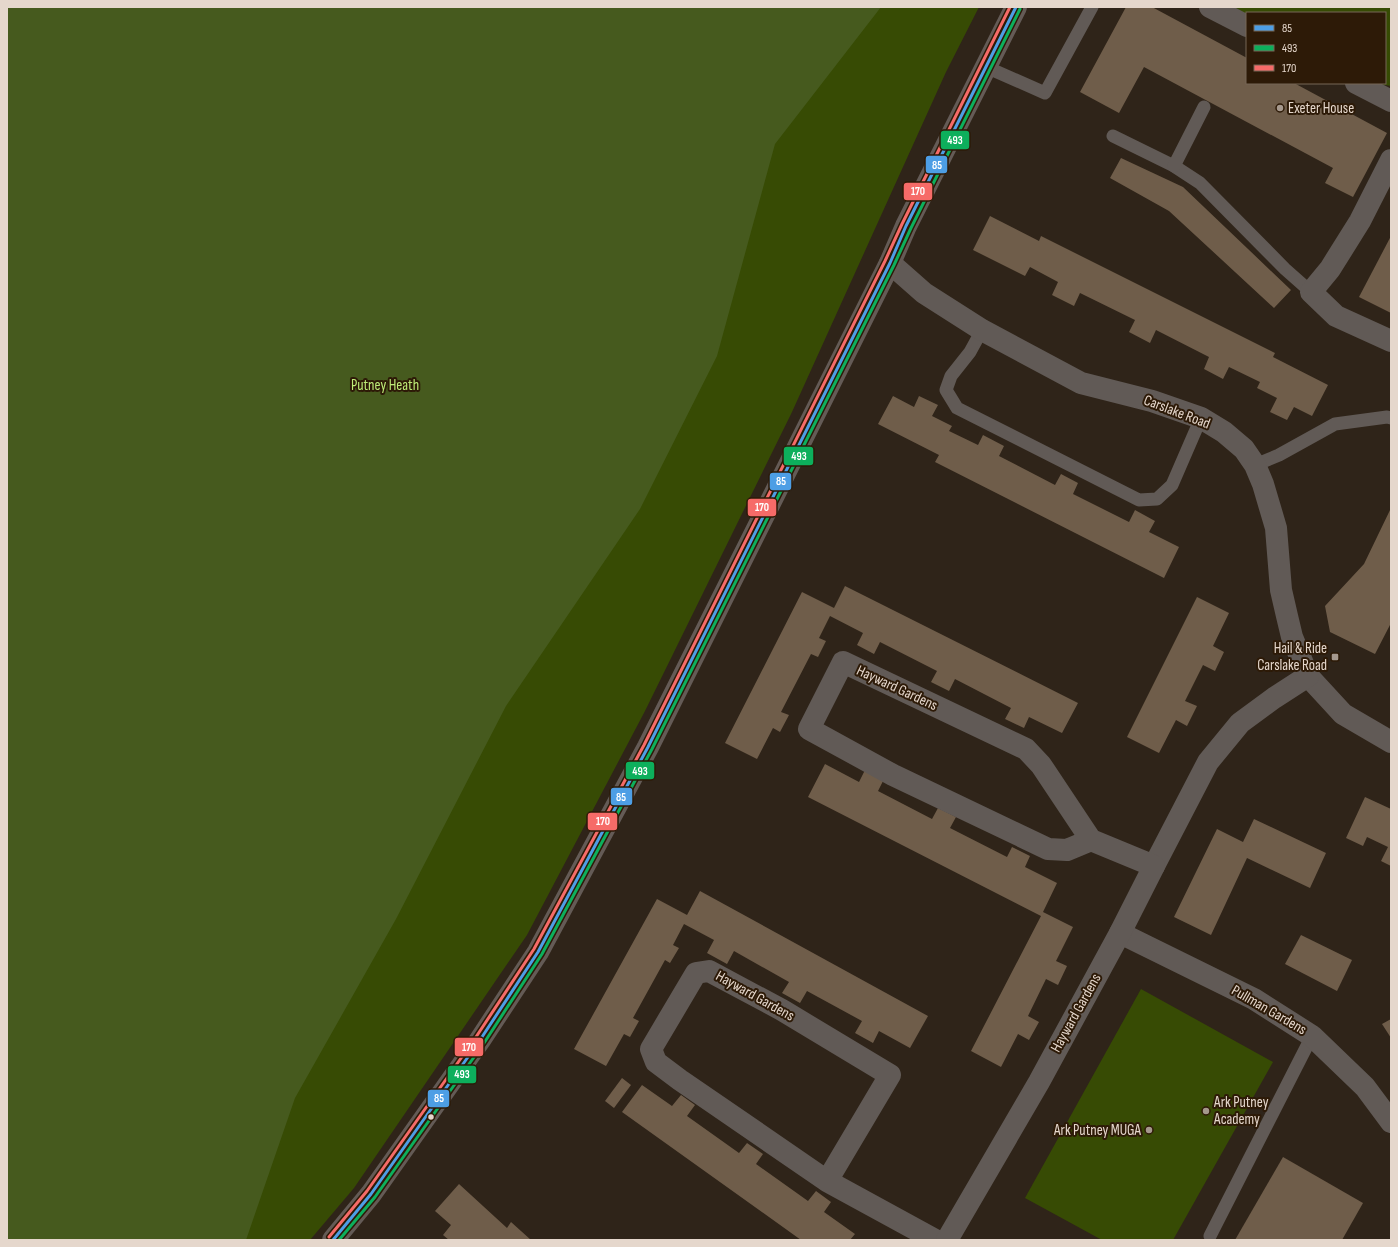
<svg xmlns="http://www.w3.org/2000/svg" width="1398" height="1247" viewBox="0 0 1398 1247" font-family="'Sofia Sans Condensed',sans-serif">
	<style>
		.green { fill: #374b04 }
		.forest { fill: #465a1e }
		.building { fill: #6f5d4a }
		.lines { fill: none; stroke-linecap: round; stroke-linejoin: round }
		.lane { stroke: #615a56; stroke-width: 13 }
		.street { stroke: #615a56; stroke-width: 22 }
		.secondary { stroke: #645b56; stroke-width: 22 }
		.bus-1-casing { stroke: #2d1a07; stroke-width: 6 }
		.bus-2-casing { stroke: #2d1a07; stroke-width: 6 }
		.bus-3-casing { stroke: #2d1a07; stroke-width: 6 }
		.bus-1 { stroke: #4d9ee5; stroke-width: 3 }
		.bus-2 { stroke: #0daf5c; stroke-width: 3 }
		.bus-3 { stroke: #f66b68; stroke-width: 3 }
		.poi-dot { fill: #a5988d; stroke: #2d1a07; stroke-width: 1.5 }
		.bus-dot { fill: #e5d7cc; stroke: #2d1a07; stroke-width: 1.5 }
		.labels { text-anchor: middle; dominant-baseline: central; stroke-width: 4; stroke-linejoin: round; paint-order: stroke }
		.poi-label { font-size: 15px; fill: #e5d7cc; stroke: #2d1a07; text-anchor: start }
		.park-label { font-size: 15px; fill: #bdeb77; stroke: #2d1a07 }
		.street-label { font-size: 15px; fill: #e5d7cc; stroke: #2d1a07 }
		.line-badge { stroke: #2d1a07; stroke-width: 1.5 }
		.badge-label { font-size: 11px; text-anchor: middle; font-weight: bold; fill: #fff }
	</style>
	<rect width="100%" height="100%" fill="#2f2419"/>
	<g class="green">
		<path d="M7,7H979L946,72L792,412L645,711L527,935L354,1188L310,1240H7Z"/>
		<path d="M1229,7H1391V86L1374,83H1385V13H1247V17Z"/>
		<path d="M1141,989L1273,1062L1173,1240H1102L1025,1198Z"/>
	</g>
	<path class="forest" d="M7,7H881L775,144L717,356L640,509L506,706L396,919L295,1098L246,1240H7Z"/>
	<g class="building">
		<path d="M1126,7H1152L1247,58V83H1294L1387,133L1353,197L1325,183L1333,168L1144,67L1119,113L1080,92Z"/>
		<path d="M1121,158L1183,187L1291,290L1274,308L1169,211L1110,178Z"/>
		<path d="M990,216L1039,241L1041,236L1275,353L1273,357L1328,385L1312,416L1294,407L1287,420L1270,412L1277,398L1257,388L1260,382L1229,367L1223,379L1204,369L1209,357L1156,330L1150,343L1129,332L1135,320L1080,293L1074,306L1052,295L1058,282L1030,267L1025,276L973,250Z"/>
		<path d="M1391,236V313L1359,297Z"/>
		<path d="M893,396L914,407L919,396L938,405L932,416L952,426L949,431L978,445L983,435L1004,446L999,456L1055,485L1061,474L1078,483L1073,494L1129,522L1135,510L1155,521L1149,532L1179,547L1164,578L935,462L939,455L878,424Z"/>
		<path d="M1391,508V623L1375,654L1330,632L1325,606L1364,564Z"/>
		<path d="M845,586L1078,703L1062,733L1029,717L1024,728L1005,719L1011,708L955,679L949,691L931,682L937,671L880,642L874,654L857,645L863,633L830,616L819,638L826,641L818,657L811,654L781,712L789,715L780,732L773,728L757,759L725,743L802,592L834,608Z"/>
		<path d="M1197,597L1229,613L1213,646L1224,652L1215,671L1203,665L1185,701L1197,706L1187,726L1176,720L1159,753L1127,737Z"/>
		<path d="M825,764L859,782L865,770L884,779L878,791L932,819L938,808L956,817L950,828L1007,857L1012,847L1030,856L1025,867L1057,883L1043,912L1073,927L1056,961L1067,966L1058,985L1046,979L1028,1016L1039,1022L1029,1040L1018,1034L1001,1067L971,1051L1041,916L808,797Z"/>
		<path d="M1365,797L1391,809V866L1381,861L1388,847L1367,837L1363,846L1346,838Z"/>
		<path d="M1254,819L1326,853L1310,888L1247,858L1211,935L1174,917L1217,829L1243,842Z"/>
		<path d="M700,891L928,1016L910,1048L879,1031L873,1043L855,1033L862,1021L807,991L800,1003L782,993L789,982L734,951L727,964L707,953L714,940L684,924L673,945L679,948L670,963L665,960L633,1018L639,1021L630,1037L624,1034L606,1066L574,1049L657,899L687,915Z"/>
		<path d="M1301,935L1352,960L1337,991L1285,964Z"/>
		<path d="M1391,1019V1038L1382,1024Z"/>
		<path d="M622,1078L631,1085L614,1108L605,1101Z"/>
		<path d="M642,1085L672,1106L681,1095L695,1105L687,1116L739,1153L747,1143L763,1154L756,1164L808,1201L816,1191L831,1202L824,1212L855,1234L850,1240H801L622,1112Z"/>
		<path d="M1283,1157L1363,1203L1342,1240H1235Z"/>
		<path d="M459,1184L507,1228L511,1222L531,1240H449L443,1235L451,1225L435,1211Z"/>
	</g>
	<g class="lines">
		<g class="lane">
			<path d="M986,67L1045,93L1092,7"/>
			<path d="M1113,136L1174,166L1200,183L1285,269L1311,292"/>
			<path d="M1174,166L1204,107"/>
			<path d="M982,330L970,352L951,376L946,390L957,408L1139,500L1157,499L1172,485L1201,418"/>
			<path d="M1255,465L1279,455L1335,424L1387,417L1391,418"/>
			<path d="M1210,1236L1312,1036"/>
		</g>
		<g class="street">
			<path d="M1210,7L1247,26"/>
			<path d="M1356,83L1391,101"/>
			<path d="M1391,160L1360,221L1330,269L1311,292L1336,316L1391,341"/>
			<path d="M890,263L924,293L982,330L1081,383L1152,401L1201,418L1224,432L1244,449L1255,465L1263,484L1276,528L1281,590L1287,616L1292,637L1308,676L1343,714L1391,742"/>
			<path d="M1154,866L1208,762L1240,723L1274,698L1308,676"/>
			<path d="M1120,933L1254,999L1312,1036L1365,1087L1391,1122"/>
			<path d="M827,1181L890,1075L782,1010L709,971L696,973L651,1049L656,1062L680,1080L827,1181L935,1240"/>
			<path d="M947,1240L1039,1082L1120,933L1154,866L1091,840L1041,765L1026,749L843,662L809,729L893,775L1048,849L1067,850L1091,840"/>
		</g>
		<path class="secondary" d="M333,1240L371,1194L480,1040L538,952L648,747L890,263L906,226L1016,7"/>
		<defs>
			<path id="bus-1" d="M333,1240L371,1194L480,1040L538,952L648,747L890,263L906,226L1016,7"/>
			<path id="bus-2" d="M339,1240L375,1197L484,1043L542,954L652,749L894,265L911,228L1020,9"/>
			<path id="bus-3" d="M329,1237L367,1191L476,1037L534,949L644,745L885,261L902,224L1010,7"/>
		</defs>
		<use href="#bus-1" class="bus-1-casing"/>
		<use href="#bus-2" class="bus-2-casing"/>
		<use href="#bus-3" class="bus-3-casing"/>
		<use href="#bus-1" class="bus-1"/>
		<use href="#bus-2" class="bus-2"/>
		<use href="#bus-3" class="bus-3"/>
	</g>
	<g class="poi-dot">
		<circle cx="1280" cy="108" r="4"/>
		<rect x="1331" y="653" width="8" height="8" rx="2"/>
		<circle cx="1206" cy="1111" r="4"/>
		<circle cx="1149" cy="1130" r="4"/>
	</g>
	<circle class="bus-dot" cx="431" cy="1117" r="3.5"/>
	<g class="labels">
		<g class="poi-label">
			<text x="1288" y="108">Exeter House</text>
			<text x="1327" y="648" text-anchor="end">Hail &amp; Ride<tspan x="1327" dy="17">Carslake Road</tspan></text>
			<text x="1214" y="1102">Ark Putney<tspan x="1214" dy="17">Academy</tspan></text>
			<text x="1141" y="1130" text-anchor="end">Ark Putney MUGA</text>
		</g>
		<g class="park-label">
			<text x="385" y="385">Putney Heath</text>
		</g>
		<g class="street-label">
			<text transform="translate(1177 412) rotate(21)">Carslake Road</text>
			<text transform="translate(897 688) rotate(25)">Hayward Gardens</text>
			<text transform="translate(755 996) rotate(29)">Hayward Gardens</text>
			<text transform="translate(1269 1010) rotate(30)">Pullman Gardens</text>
			<text transform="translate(1076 1013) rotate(-61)">Hayward Gardens</text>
		</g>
	</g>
	<g class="line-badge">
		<rect x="940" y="130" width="30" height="20" rx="4" fill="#0daf5c"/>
		<rect x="925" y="155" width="23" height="19" rx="4" fill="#4d9ee5"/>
		<rect x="903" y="182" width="30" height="19" rx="4" fill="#f66b68"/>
		<rect x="783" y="446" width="31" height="20" rx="4" fill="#0daf5c"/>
		<rect x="769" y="472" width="23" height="19" rx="4" fill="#4d9ee5"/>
		<rect x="747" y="498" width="30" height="19" rx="4" fill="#f66b68"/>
		<rect x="625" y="761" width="30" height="19" rx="4" fill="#0daf5c"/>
		<rect x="610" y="787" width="23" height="19" rx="4" fill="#4d9ee5"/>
		<rect x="587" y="812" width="31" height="19" rx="4" fill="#f66b68"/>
		<rect x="454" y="1037" width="30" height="20" rx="4" fill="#f66b68"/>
		<rect x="447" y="1065" width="30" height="19" rx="4" fill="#0daf5c"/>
		<rect x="427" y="1089" width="23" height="19" rx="4" fill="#4d9ee5"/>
	</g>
	<g class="badge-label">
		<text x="955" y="144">493</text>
		<text x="937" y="169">85</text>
		<text x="918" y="195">170</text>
		<text x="799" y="460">493</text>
		<text x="781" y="485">85</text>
		<text x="762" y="511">170</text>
		<text x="640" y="775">493</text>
		<text x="621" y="801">85</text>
		<text x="603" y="825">170</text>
		<text x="469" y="1051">170</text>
		<text x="462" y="1078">493</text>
		<text x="439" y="1102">85</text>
	</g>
	<rect width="1398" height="1247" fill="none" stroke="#e5d7cc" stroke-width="16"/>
	<rect x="1246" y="12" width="140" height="72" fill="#2d1a07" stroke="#776656"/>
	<rect x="1254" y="25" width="20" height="6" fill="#4d9ee5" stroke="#776656"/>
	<text x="1282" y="32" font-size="12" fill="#e5d7cc">85</text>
	<rect x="1254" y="45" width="20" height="6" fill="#0daf5c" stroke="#776656"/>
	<text x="1282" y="52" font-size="12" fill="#e5d7cc">493</text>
	<rect x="1254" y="65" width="20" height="6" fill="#f66b68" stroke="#776656"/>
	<text x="1282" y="72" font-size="12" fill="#e5d7cc">170</text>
</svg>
